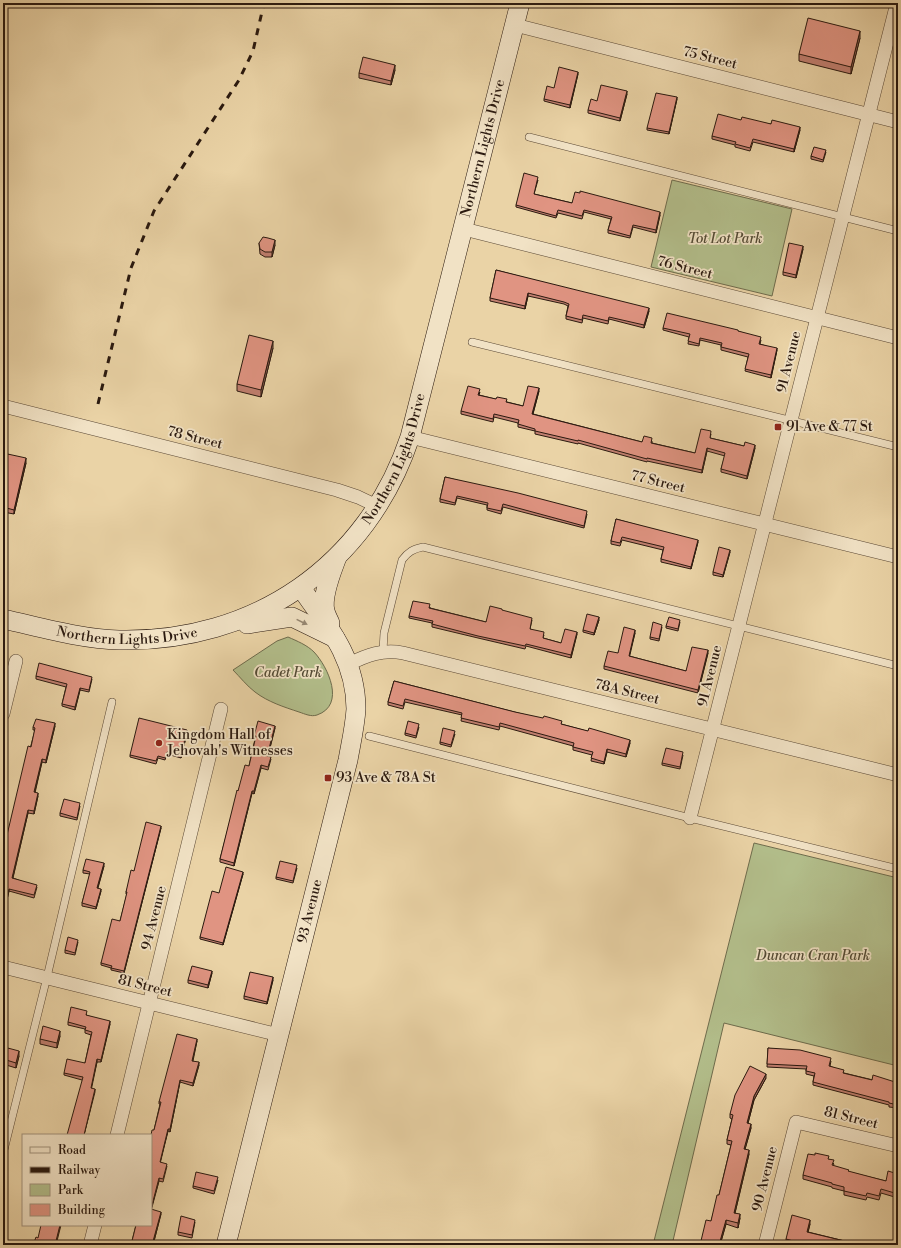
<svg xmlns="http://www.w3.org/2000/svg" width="901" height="1248" viewBox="0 0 901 1248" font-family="'Libre Bodoni',serif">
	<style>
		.green { fill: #b2bd8a; stroke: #6e6b4c }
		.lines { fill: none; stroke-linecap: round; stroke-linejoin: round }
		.lane-casing { stroke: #5a4835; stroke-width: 8 }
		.street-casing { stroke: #5a4835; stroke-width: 14 }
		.secondary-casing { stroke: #2a190f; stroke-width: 20 }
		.lane { stroke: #f1e2c5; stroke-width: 7 }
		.street { stroke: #f1e2c5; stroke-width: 13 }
		.secondary { stroke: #f1e2c5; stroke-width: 19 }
		.rail { stroke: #2a190f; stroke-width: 3; stroke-dasharray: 7 7; stroke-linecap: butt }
		.wall { fill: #c17f70; stroke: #2a190f }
		.shaded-wall { fill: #9d685b; stroke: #2a190f }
		.building { fill: #e09482; stroke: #2a190f }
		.oneway { fill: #978873 }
		.poi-dot { fill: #8f2418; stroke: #f1e2c5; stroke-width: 1.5 }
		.labels { text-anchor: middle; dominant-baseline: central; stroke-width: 3.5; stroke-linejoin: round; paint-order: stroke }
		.street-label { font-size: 14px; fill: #2a190f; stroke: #f1e2c5 }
		.park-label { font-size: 14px; font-style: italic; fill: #534a34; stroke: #f1e2c5 }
		.poi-label { font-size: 14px; fill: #2a190f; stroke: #f1e2c5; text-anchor: start }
	</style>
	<rect width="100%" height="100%" fill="#ead3a6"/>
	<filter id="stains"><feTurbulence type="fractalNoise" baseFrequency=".005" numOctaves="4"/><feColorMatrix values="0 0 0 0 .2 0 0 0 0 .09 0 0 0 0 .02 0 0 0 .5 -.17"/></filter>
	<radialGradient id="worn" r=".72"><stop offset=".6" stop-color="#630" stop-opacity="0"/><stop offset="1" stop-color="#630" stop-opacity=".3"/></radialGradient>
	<g class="green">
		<path d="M672,180L792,209L772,296L651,267Z"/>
		<path d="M288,637C297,641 307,645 314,652C328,667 346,705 317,715C311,717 305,714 299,712C284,707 268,702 255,692C247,686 240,677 233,670L277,641Z"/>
		<path d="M754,843L898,878V1066L724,1023L672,1245H653Z"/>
	</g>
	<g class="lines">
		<defs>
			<g id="lane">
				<path d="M529,137L898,231"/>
				<path d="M472,342L898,447"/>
				<path d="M383,651L384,633L402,560C408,552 413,549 423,547L898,666"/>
				<path d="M369,736L690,818L898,869"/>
				<path d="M3,1154L47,977L112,702"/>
			</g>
			<g id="street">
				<path d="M515,25L898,122"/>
				<path d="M464,229L898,338"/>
				<path d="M3,406L337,490L358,497L377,506"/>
				<path d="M410,437L898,557"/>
				<path d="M349,664C367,655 383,649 403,653L898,775"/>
				<path d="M3,714L16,661"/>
				<path d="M690,818L897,3"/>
				<path d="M3,967L279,1035"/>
				<path d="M117,1135L221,709"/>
				<path d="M90,1245L95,1225"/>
				<path d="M765,1245L796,1122L898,1146"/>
			</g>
			<g id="secondary">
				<path id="s1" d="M3,619C40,627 81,639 119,640C254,643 367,566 410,437L520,3"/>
				<path d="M330,623C328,619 326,615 325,611C321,596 332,571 337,557"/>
				<path d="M247,624L292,617L335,638"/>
				<path id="s2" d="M226,1245L348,760C351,743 355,726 356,709C356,659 328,626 301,588"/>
			</g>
		</defs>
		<use href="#lane" class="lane-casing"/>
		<use href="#street" class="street-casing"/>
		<use href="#secondary" class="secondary-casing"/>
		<use href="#lane" class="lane"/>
		<use href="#street" class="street"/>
		<use href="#secondary" class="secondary"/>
		<path class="rail" d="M98,404L131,268L154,211L239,80L253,51L264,3"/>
	</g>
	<g class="wall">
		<path d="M860,38L851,74L799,61V54Z"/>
		<path d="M395,70L391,85L359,78V73Z"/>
		<path d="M578,74L570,108L544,101V99L554,88Z"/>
		<path d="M627,94L620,121L588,113V110L597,101Z"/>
		<path d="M677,99L669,134L647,130V128Z"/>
		<path d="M741,120L771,124L800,130L794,152L753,142L750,151L735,147V145L712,139V136Z"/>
		<path d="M826,152L823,162L811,159V156Z"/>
		<path d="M538,180L534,194L572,203L660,215L656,233L633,227L630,238L608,233V230L611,219L584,212L582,219L558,213L556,218L516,207V205Z"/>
		<path d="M259,243L275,245L272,257H265L260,254Z"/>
		<path d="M803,249L796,278L783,275V272Z"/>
		<path d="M496,270L649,311L644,328L609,319L608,324L583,318L582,323L566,319V316L568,306L564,304L528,296L525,309L490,301V298Z"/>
		<path d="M663,328L738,331L761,340L760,344L777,350L771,378L745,371L748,357L721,350V345L700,340L699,346L688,344L689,337L663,330Z"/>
		<path d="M273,348L261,397L237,391V384Z"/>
		<path d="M539,391L533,414L642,442L652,441V443L695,453L711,434L710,438L744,446L755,448L747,479L721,472V469L725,456L707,451L702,473L647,461V462L578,443V444L535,434V431L518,427V423L494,417L493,422L461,414V411L480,392L479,395L523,406Z"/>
		<path d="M3,453L26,463L14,514L3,512Z"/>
		<path d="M445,477L587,514L584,528L503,507L501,514L487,510V505L457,498L455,505L440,502V499Z"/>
		<path d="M616,519L698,542L691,569L661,562V559L663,550L622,540L620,546L611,544V541Z"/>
		<path d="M730,552L723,577L713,575V572Z"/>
		<path d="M430,607V608L486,622L502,611L532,620L530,629L544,635L543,638L561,643L577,634L571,658L526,646L525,649L478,638L432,627V623L409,618V616Z"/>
		<path d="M599,620L594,635L583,632V630Z"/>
		<path d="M680,622L678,631L666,628V626Z"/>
		<path d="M662,627L659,641L650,639V637Z"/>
		<path d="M635,633L629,656L686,671L708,653L698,693L604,669V666L618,653Z"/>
		<path d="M36,676L92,679L89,692L80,690L75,710L62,706V704L66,687L36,679Z"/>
		<path d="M394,681L561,724L630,743L626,757L607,752L604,764L591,761L592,755L573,750V746L500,726L499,730L461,721L462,715L405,702L403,709L388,705V702Z"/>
		<path d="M55,726L46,763L42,762L35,793L38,796L34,814L28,813L13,878L37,887L34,898L9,891L3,917V852L35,730H33V727Z"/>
		<path d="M419,727L416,738L405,735V733Z"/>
		<path d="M275,728L268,756L271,759L268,770L261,768L254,794L252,793L234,866L220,862V859L238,791L249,766L255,739L254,738V736Z"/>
		<path d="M187,733L181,758L167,754L165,760L158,758L156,764L130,757V755Z"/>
		<path d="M455,734L451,747L440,744V742Z"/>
		<path d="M683,755L680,769L662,765V763Z"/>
		<path d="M80,806L77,820L60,816V813Z"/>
		<path d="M161,828L124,973L111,970V968L101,965V963L120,921L127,894H126V892L134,871Z"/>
		<path d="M104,866L98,888L101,891L96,909L82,906V903L90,874L83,873V870Z"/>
		<path d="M297,868L293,883L276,879V877Z"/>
		<path d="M243,874L223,945L200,939V937Z"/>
		<path d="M78,942L75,955L65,953V950Z"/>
		<path d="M212,973L208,988L188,983V980Z"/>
		<path d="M273,980L267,1004L244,999V996Z"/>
		<path d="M87,1014L86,1015L110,1024L101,1062H97L91,1088L95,1092L82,1080L64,1075V1073L85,1063L91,1035L85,1033V1029L68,1025V1022Z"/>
		<path d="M60,1036L57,1048L40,1044V1039Z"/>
		<path d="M197,1041L193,1061L199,1065L193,1086L180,1082L170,1132L168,1131L160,1162L167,1166L163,1182L159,1181L151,1209L161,1214L153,1245H131L136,1225L154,1130L160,1104H159V1102Z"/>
		<path d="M768,1048L831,1061L830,1066L844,1073L898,1086V1108L889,1107V1105L813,1085V1082L814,1076L806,1074V1069L767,1067Z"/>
		<path d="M3,1049L19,1056L16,1068L3,1064Z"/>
		<path d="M766,1078L754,1100L748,1123L751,1128L745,1149L749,1154L735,1213L740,1218L738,1228L726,1224L720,1245H697H700L711,1221L719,1195L731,1145L727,1144V1140L732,1119L730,1118V1114Z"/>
		<path d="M829,1159L834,1164L833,1166L849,1172L886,1181L898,1174V1198L881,1193L879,1200L867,1197L866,1200L844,1195V1191L832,1188V1187L803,1179V1175Z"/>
		<path d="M218,1180L214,1194L193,1188V1186Z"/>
		<path d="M195,1222L192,1238L178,1235V1232Z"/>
		<path d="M810,1224L808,1232L861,1245H794L786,1243V1239Z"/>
	</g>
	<g class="shaded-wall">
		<path d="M860,31V38L851,74V67Z"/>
		<path d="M395,65V70L391,85V81Z"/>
		<path d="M578,72V74L570,108V105Z"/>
		<path d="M627,91V94L620,121V118Z"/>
		<path d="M677,97V99L669,134V132Z"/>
		<path d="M800,127V130L794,152V149Z"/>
		<path d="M660,212V215L656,233V230Z"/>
		<path d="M275,240V245L272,257V252Z"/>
		<path d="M803,246V249L796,278V275Z"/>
		<path d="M528,293V296L525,309V306Z"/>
		<path d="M649,308V311L644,328V325Z"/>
		<path d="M273,341V348L261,397V390Z"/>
		<path d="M777,348V350L771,378V375Z"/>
		<path d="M539,388V391L532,417V414Z"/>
		<path d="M755,445V448L747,479V476Z"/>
		<path d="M707,448V451L702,473V470Z"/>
		<path d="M26,458V463L14,514V510Z"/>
		<path d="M698,540V542L691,569V567Z"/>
		<path d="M730,550V552L723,577V575Z"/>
		<path d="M599,617V620L594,635V633Z"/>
		<path d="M635,630V633L629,659V656Z"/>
		<path d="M577,632V634L571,658V655Z"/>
		<path d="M708,650V653L698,693V690Z"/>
		<path d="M80,688V690L75,710V707Z"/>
		<path d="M55,723V726L46,763V760Z"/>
		<path d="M275,726V728L267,759V756Z"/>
		<path d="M187,730V733L181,758V755Z"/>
		<path d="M630,740V743L626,757V754Z"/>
		<path d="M607,749V752L604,764V762Z"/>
		<path d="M42,759V762L34,795V792Z"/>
		<path d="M261,765V768L254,794V791Z"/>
		<path d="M252,791V793L234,866V863Z"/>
		<path d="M38,793V796L34,814V811Z"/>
		<path d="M28,810V813L12,881V878Z"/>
		<path d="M161,826V828L124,973V971Z"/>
		<path d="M104,863V866L97,890V888Z"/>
		<path d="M243,872V874L223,945V943Z"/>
		<path d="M9,889V891L3,917V914Z"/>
		<path d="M101,889V891L96,909V907Z"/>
		<path d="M212,971V973L208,988V985Z"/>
		<path d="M273,977V980L267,1004V1002Z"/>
		<path d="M110,1021V1024L101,1062V1060Z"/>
		<path d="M60,1031V1036L57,1048V1043Z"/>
		<path d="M197,1039V1041L192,1063V1061Z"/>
		<path d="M19,1051V1056L16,1068V1063Z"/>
		<path d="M97,1059V1062L91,1091V1088Z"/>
		<path d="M199,1062V1065L193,1086V1083Z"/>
		<path d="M766,1074V1078L754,1100L747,1127V1123L754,1096Z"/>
		<path d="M180,1080V1082L170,1132V1129Z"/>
		<path d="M95,1089V1092L84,1135Z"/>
		<path d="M751,1124V1128L744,1153V1149Z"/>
		<path d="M168,1129V1131L160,1164V1162Z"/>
		<path d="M749,1150V1154L734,1217V1213Z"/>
		<path d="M159,1178V1181L151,1211V1209Z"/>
		<path d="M161,1212V1214L153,1245H152Z"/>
		<path d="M740,1214V1218L738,1228V1223Z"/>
		<path d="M726,1220V1224L720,1245H719Z"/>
		<path d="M810,1220V1224L807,1236V1232Z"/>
		<path d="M60,1225H61L56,1245H55Z"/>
	</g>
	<g class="building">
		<path d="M808,18L860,31L851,67L799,54Z"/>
		<path d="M363,57L395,65L391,81L359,73Z"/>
		<path d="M559,67L578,72L570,105L544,99L547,86L554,88Z"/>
		<path d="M601,85L627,91L620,118L588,110L591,99L597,101Z"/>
		<path d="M656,93L677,97L669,132L647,128Z"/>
		<path d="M718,114L741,120L742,117L771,124L772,120L800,127L794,149L753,139L750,148L735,144L736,142L712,136Z"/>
		<path d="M814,147L826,150L823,160L811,156Z"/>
		<path d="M524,173L538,177L534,194L572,203L575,192L580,193V191L660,212L656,230L633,225L630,236L608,230L612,217L584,210L582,216L558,210L556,216L516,205Z"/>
		<path d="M263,237L268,238L275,240L272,252H265L260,249L259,243Z"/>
		<path d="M789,243L803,246L796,275L783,272Z"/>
		<path d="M496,270L649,308L644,325L609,317L608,321L583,315L582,320L566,316L569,304L564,302L528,293L525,306L490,298Z"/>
		<path d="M667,313L738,330V331L761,337L759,344L777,348L771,375L745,369L749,354L721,347L722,343L700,338L699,344L688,341L690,334L663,328Z"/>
		<path d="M249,335L273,341L261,390L237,384Z"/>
		<path d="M468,386L480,389L478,395L496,399L497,397L507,399L506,402L523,406L528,386L539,388L532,414L642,442L644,436L652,438L651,443L695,453L701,429L711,431L710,438L744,446L745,442L755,445L747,476L721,469L725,453L707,448L702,470L647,458V459L578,440V441L535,431V429L518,424L519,420L494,414L493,419L461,411Z"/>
		<path d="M3,453L26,458L14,510L3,507Z"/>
		<path d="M445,477L518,493L587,511L584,526L503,504L501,511L487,508L488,503L457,496L455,503L440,499Z"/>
		<path d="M616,519L698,540L691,567L661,559L664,547L622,537L620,543L611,541Z"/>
		<path d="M719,547L730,550L723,575L713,572Z"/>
		<path d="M413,601L430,604L429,608L486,622L490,606L502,609V610L532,618L530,629L544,632L543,638L561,643L565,629L577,632L571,655L526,644L525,646L478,636L432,624L433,621L409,616Z"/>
		<path d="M587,614L599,617L594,633L583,630Z"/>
		<path d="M669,617L680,620L678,629L666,626Z"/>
		<path d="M653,622L662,625L659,639L650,637Z"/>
		<path d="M624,627L635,630L629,656L686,671L692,647L708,650L698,690L604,666L608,651L618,653Z"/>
		<path d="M39,663L92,677L89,690L80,688L75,707L62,704L67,684L36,676Z"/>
		<path d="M394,681L515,712L543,718L544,716L562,721L561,724L588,731L589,728L630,740L626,754L607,749L604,762L591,758L593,752L573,747L574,743L500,723L499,727L461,718L462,713L405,699L403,706L388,702Z"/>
		<path d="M139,718L187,730L181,755L167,752L165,758L158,756L156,761L130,755Z"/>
		<path d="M36,719L55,723L46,760L42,759L34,792L38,793L34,811L28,810L12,878L37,885L34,895L9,889L3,914V852L28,746L31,747L35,728L33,727Z"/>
		<path d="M258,721L275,726L267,756L271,757L268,767L261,765L254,791H252L234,863L220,859L237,790L238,791L245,765L249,766L256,736H254Z"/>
		<path d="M408,721L419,724L416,736L405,733Z"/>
		<path d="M443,728L455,731L451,745L440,742Z"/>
		<path d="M666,748L683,752L680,767L662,763Z"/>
		<path d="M64,799L80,803L77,818L60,813Z"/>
		<path d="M146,822L161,826L124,971L111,968L112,966L101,963L112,919L120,921L127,892H126L131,870L134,871Z"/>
		<path d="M86,859L104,863L97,888L101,889L96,907L82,903L90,872L83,870Z"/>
		<path d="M280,861L297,865L293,881L276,877Z"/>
		<path d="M226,867L243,872L223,943L200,937L212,891L219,893Z"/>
		<path d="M3,923L5,924L3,932Z"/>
		<path d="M68,937L78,940L75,953L65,950Z"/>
		<path d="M192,966L212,971L208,985L188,980Z"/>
		<path d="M250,972L273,977L267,1002L244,996Z"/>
		<path d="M71,1007L87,1011L86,1015L110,1021L101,1060L97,1059L91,1088L95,1089L84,1135H67L83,1077L64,1073L67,1059L85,1063L92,1032L85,1030L86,1027L68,1022Z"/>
		<path d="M43,1026L60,1031L57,1043L40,1039Z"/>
		<path d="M177,1034L197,1039L192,1061L199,1062L193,1083L180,1080L170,1129H168L160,1162L167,1164L163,1179L159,1178L151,1209V1135L152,1130H154L161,1102H159Z"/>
		<path d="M4,1047L19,1051L16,1063L3,1059Z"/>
		<path d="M768,1048L800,1050L831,1058L829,1066L844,1070L843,1073L872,1080L873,1075L895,1082L894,1085L898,1086V1105L889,1103V1102L813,1082L815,1073L806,1071L807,1066L767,1064Z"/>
		<path d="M750,1066L766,1074L754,1096L747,1123L751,1124L744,1149L749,1150L734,1213L740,1214L738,1223L726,1220L719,1245H697V1244L700,1245L706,1220L711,1221L717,1195H719L732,1141L727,1140L733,1115L730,1114L735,1095Z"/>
		<path d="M815,1153L829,1156L828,1159L834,1160L832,1165L849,1170L848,1171L886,1181L888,1171L898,1174V1194L881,1189L879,1196L867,1193L866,1196L844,1191V1187L832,1184V1183L803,1175L808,1154L815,1155Z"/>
		<path d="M196,1172L218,1177L214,1191L193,1186Z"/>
		<path d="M151,1209L161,1212L152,1245H131L136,1225H151Z"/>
		<path d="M792,1215L810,1220L807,1232L861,1245H797V1242L786,1239Z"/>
		<path d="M181,1216L195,1220L192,1235L178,1232Z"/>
		<path d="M41,1225H60L55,1245H33L36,1237L38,1238Z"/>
	</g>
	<defs><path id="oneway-solid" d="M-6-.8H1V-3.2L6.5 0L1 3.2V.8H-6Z"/></defs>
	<use class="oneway" href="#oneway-solid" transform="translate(302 622) rotate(26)"/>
	<g class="poi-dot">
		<rect x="774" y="423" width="8" height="8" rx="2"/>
		<circle cx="159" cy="743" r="4"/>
		<rect x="324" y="774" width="8" height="8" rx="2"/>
	</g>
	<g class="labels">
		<g class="street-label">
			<text transform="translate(710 58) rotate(14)">75 Street</text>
			<text stroke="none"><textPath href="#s1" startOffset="797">Northern Lights Drive</textPath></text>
			<text transform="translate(685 268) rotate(14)">76 Street</text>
			<text transform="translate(789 362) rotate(-76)">91 Avenue</text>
			<text transform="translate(195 438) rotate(14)">78 Street</text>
			<text stroke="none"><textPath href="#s1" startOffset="473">Northern Lights Drive</textPath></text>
			<text transform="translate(658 482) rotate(14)">77 Street</text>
			<text stroke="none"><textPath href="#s1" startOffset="126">Northern Lights Drive</textPath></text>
			<text transform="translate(710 676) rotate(-76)">91 Avenue</text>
			<text transform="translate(627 692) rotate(14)">78A Street</text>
			<text stroke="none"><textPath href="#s2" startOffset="344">93 Avenue</textPath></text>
			<text transform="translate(154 918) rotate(-76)">94 Avenue</text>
			<text transform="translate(145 986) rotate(14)">81 Street</text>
			<text transform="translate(851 1118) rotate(14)">81 Street</text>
			<text transform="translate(765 1179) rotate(-76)">90 Avenue</text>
		</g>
		<g class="park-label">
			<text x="725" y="239">Tot Lot Park</text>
			<text x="288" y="673">Cadet Park</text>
			<text x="813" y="956">Duncan Cran Park</text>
		</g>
		<g class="poi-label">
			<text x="786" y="427">91 Ave &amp; 77 St</text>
			<text x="167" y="735">Kingdom Hall of<tspan x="167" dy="16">Jehovah's Witnesses</tspan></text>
			<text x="336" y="778">93 Ave &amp; 78A St</text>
		</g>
	</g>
	<rect width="901" height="1248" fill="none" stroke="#ead3a6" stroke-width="16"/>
	<rect x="4" y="4" width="893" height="1240" fill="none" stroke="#2a190f" stroke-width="2"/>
	<rect x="8" y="8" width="885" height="1232" fill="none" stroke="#2a190f"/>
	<rect x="22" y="1134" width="130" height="92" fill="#f1e2c5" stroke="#a1927c"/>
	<rect x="30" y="1147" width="20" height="6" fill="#f1e2c5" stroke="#a1927c"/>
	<text x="58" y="1154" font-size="12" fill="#2a190f">Road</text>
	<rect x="30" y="1167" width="20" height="6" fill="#2a190f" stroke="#a1927c"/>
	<text x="58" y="1174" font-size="12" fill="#2a190f">Railway</text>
	<rect x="30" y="1184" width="20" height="12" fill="#b2bd8a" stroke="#a1927c"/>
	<text x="58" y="1194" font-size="12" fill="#2a190f">Park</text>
	<rect x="30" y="1204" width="20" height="12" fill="#e09482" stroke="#a1927c"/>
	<text x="58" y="1214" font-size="12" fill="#2a190f">Building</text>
	<rect width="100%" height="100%" filter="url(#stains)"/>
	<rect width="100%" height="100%" fill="url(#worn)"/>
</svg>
